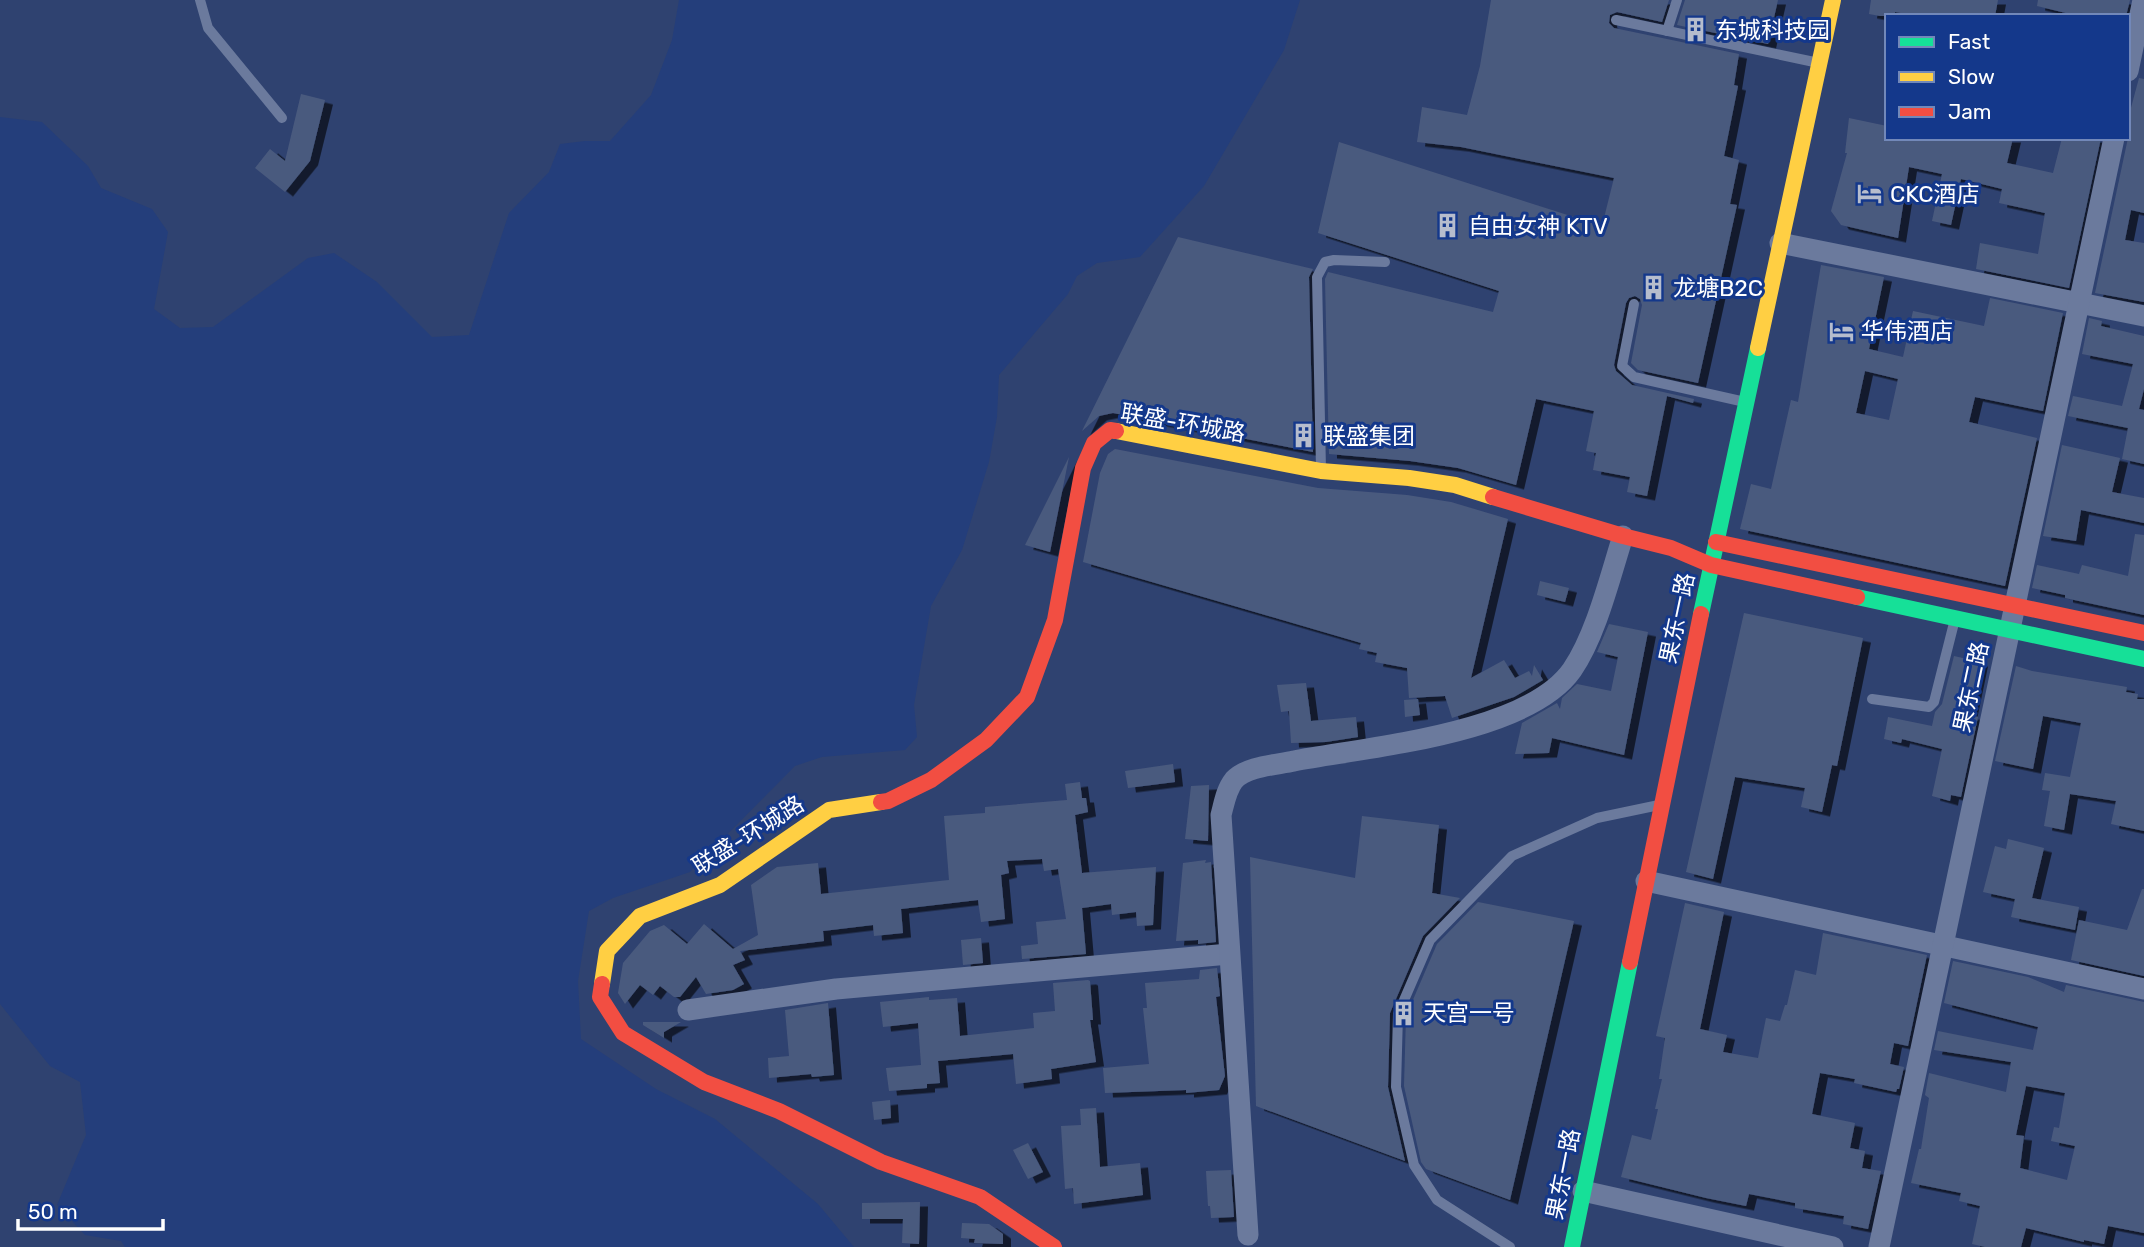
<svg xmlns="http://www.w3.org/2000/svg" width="2144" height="1247" viewBox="0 0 2144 1247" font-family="Rubik,'Noto Sans SC',sans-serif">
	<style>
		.water { fill: #243e7b }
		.building { fill: #4a5a7e; fill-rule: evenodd; filter: url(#shadow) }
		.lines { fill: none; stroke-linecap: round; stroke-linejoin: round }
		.lane { stroke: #6b7a9d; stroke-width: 10 }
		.street { stroke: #6b7a9d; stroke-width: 21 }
		.fast { stroke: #16e098; stroke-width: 16 }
		.slow { stroke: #ffcf43; stroke-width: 16 }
		.jam { stroke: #f24e42; stroke-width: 16 }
		.labels { text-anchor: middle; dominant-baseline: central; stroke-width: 6; stroke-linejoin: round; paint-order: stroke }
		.poi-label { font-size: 23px; fill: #fff; stroke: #14388b; text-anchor: start }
		.street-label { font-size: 23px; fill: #fff; stroke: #14388b }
	</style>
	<defs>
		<filter id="shadow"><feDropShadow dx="8" dy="4.5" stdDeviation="0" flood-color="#0009"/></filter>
	</defs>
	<rect width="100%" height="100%" fill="#2f4270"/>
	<path class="water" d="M679,0H1300L1284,50L1204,186L1140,257L1097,263L1077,276L1068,294L999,375L997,417L989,462L962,550L931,606L914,705L917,737L905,750L822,757L795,766L690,872L613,898L589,911L578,981L581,1039L656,1089L715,1119L818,1204L854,1247H125L121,1241L85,1235L57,1205L86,1135L80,1082L50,1066L0,1004V117L42,122L88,166L101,188L152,209L168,232L154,309L180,328L213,327L308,258L334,253L377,282L432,337L469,335L509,213L549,172L560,144L585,141H610L651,95L672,40Z"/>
	<g class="building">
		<path d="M1491,0H1669L1662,22L1617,12L1610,15L1609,23L1614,28L1739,54L1734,85L1738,86L1724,156L1739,160L1730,204L1737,205L1698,383L1638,370L1631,363L1642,305L1640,299L1635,296L1629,298L1626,303L1614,365L1616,371L1632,385L1694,399L1693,403L1667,396L1647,496L1627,492L1630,477L1593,470L1596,453L1586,451L1594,411L1536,399L1516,485L1458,468L1410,461L1329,454L1325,279L1328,272L1493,312L1499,291L1318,233L1339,142L1602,226L1614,178L1461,147L1417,142L1422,107L1467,115L1480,66Z"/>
		<path d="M1685,0H1778L1768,44L1677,25Z"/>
		<path d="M1871,0H1998L1995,16H1917L1895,12V16H1880L1869,14Z"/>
		<path d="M2038,0H2130L2126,16H2078L2037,6Z"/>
		<path d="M2139,78L2144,79V213L2131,210L2125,240L2144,243V302L2095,293L2128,138V119Z"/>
		<path d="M301,94L325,100L310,161L285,192L255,168L270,149L285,161Z"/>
		<path d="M1849,118L1887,126V138H2013L2007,163L2053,173L2062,138H2101L2069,288L1976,269L1980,243L2038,254L2045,213L1999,203L2002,189L1961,179L1951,225L1932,221L1942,174L1909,167L1898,238L1841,225L1831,211L1847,153H1845Z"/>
		<path d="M1178,237L1313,269L1309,277L1313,452L1113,413L1099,416L1082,431Z"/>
		<path d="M1821,265L1884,277L1869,349L1903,357L1913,311L1984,326L1990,298L2063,313L2043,411L1975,397L1969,422L2037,438L2005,586L1740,529L1751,484L1771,489L1791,400L1798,402ZM1865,371L1898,379L1889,420L1856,413Z"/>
		<path d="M2089,318L2102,321L2101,326L2144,336V389L2139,409L2144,410V464L2122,459L2128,428L2068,416L2073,396L2122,406L2133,364L2082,354Z"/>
		<path d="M2062,445L2120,458L2112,492L2144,498V523L2081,510L2076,541L2043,536Z"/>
		<path d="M1115,449L1318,488L1407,495L1451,502L1508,519L1471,678L1504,660L1515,678L1529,671L1532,676L1534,665L1543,680L1514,697L1452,718L1445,696L1409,698L1407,668L1375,662L1377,653L1359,649L1361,643L1083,562L1100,473L1108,454Z"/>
		<path d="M1069,457L1050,552L1025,545Z"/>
		<path d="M2135,534L2144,535V615L2065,598V595L2032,588L2037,565L2079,574L2082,565L2128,576Z"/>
		<path d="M1540,581L1569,588L1565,602L1537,595Z"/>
		<path d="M1744,613L1863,638L1837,766L1832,765L1822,812L1801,807L1805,788L1735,777L1713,879L1686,872Z"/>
		<path d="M1609,624L1648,632L1624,755L1552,738L1549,753L1515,754L1522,723L1557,703L1560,709L1562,698L1577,684L1611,691L1618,657L1597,652Z"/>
		<path d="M1954,656L1980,662L1969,715L1978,717L1961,797L1951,795L1950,801L1932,796L1942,749L1902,739L1901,743L1884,739L1888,717L1932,726L1935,712L1942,704Z"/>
		<path d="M2016,666L2032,671L2127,687L2126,692L2138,694L2137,699H2144V831L2111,824L2116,801L2070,794L2064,830L2044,826L2050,791L2042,790L2045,773L2070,777L2081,723L2043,716L2033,769L1995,761Z"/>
		<path d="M1306,683L1311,721L1356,717L1358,737L1326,742L1291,743L1289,711L1281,712L1277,685Z"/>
		<path d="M1418,699L1420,715L1405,717L1404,700Z"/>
		<path d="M1173,764L1175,782L1128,788L1125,771Z"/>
		<path d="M1080,782L1082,798H1086L1088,812L1075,815L1082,873L1156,867L1153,925L1137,926L1136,912L1112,915L1111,904L1082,908L1086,954L1022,959L1021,946L1038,944L1036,922L1066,919L1058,869L1044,871L1042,859L1007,861L1009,873L1001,875L1005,919L981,922L978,900L901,909L903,933L874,936L873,925L823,931L824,941L740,951L745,960L733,965L744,984L733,990L706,994L696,977L680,997H674L660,986L653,995L640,985L625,1004L618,993L623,963L650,931L664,925L687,944L704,924L733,949L758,935L751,885L777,867L818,863L821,894L949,880L944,816L985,813V807L1067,800L1065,784Z"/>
		<path d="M1209,785L1208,841L1185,839L1191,786Z"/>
		<path d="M1362,816L1439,825L1432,893L1460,898L1423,936L1390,1013L1388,1087L1405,1161L1256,1106L1250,857L1355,878Z"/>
		<path d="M2008,839L2044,848L2032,898L2079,907L2075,930L2011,917L2015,899L1983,892L1995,846L2006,849Z"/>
		<path d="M1206,860L1205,863L1211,862L1216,942L1198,944V940L1176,941L1183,863Z"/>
		<path d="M2142,889H2144V976L2071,960L2079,920L2127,930Z"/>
		<path d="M1478,902L1574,921L1510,1200L1426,1169L1421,1162L1404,1086L1406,1016L1437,944Z"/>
		<path d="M1685,903L1724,912L1700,1029L1727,1035L1723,1052L1758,1058L1766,1018L1780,1021L1785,1005H1787L1795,970L1816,975L1823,933L1927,955L1908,1046L1894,1043L1890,1064L1904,1067L1899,1089H1897L1896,1092L1854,1083L1855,1079L1820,1073L1812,1114L1855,1123L1850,1148L1865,1151L1862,1168L1881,1171L1868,1229L1843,1224L1844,1216L1795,1208V1203L1749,1194L1746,1206L1706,1198L1621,1177L1632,1135L1651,1140L1658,1109H1655L1662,1079H1659L1665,1038L1656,1036Z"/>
		<path d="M981,938L983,963L963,965L961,940Z"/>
		<path d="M1953,961L2028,977L2064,992L2066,985L2144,1002V1233L2108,1226L2104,1244L2084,1240V1242L2026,1228L2021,1247H1985L1972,1244L1980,1206L1959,1201L1961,1193L1911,1183L1919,1149H1921L1929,1098L1925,1095L1929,1073L2006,1092L2011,1062L1934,1050L1938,1031L2033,1050L2038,1027L1944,1003ZM2026,1086L2065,1093L2059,1128L2054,1127L2051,1141L2075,1146L2067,1180L2020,1168L2024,1136L2016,1135Z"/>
		<path d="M1217,968L1220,996L1216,997L1225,1076L1219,1090L1186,1093V1090L1105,1093L1103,1068L1149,1064L1143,1008H1147L1145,983L1199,979L1200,970Z"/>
		<path d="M1088,980L1090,981L1093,1020H1090L1096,1062L1051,1069L1052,1079L1016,1084L1013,1054L938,1061L940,1083L927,1084V1088L889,1091L886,1068L921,1065L918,1023L883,1027L880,1002L929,997V1000L957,998L960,1036L1034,1028L1033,1013L1055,1011L1053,983Z"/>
		<path d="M828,1003L834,1075L812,1077L811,1074L769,1078L768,1058L789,1056L785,1010Z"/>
		<path d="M643,1022H681L664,1032V1038L643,1025Z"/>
		<path d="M890,1100L891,1118L874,1120L872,1102Z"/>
		<path d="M1096,1108L1100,1167L1140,1163L1143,1195L1074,1204L1073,1188L1065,1189L1061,1126L1081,1125L1080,1109Z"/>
		<path d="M1028,1143L1043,1172L1028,1179L1013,1150Z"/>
		<path d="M1231,1170L1234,1217L1211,1218L1210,1206H1208L1206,1171Z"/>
		<path d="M920,1202L919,1244L902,1243L903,1219H862V1203Z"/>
		<path d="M962,1223L989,1224L1003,1234V1244L974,1243L975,1239L961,1238Z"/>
	</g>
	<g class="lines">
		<g class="lane">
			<path d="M200,0L208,28L282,118"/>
			<path d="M1616,20L1819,63"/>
			<path d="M1667,31L1677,0"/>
			<path d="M1634,304L1622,366L1634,377L1745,402"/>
			<path d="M1321,470L1317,277L1325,262L1334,260L1385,262"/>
			<path d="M1872,699L1929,707L1934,702L1955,619"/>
			<path d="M1510,1247L1437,1200L1414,1165L1396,1087L1398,1014L1430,940L1512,856L1597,818L1659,805"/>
		</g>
		<g class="street">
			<path d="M2128,71L2143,0"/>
			<path d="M1780,243L2144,316"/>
			<path d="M1646,881L2144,989"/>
			<path d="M688,1010L836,989L1229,954"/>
			<path d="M1583,1191L1833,1247"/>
			<path d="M1248,1235L1221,815C1224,804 1226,790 1234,780C1247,766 1276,765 1294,761C1367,747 1527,734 1572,670C1596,635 1610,577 1623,536"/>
			<path d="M1879,1247L2114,138"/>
		</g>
		<g class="fast">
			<path d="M1857,597L2144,659"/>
			<path d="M1701,614L1758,348"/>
			<path d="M1572,1247L1630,962"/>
		</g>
		<g class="slow">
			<path d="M1758,348L1833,0"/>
			<path d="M1116,431L1321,471L1409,478L1455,485L1493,497"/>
			<path d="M602,984L607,951L640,916L720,885L829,810L881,802"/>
		</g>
		<g class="jam">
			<path d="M1493,497L1623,536L1671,548L1711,565L1857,597"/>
			<path d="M1716,542L2144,633"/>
			<path d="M881,802L888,801L931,780L986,740L1027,697L1055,620L1083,468L1094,443L1110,430L1116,431"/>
			<path d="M1630,962L1701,614"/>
			<path d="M602,984L600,997L623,1033L704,1082L779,1111L881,1162L980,1197L1054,1247"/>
		</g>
	</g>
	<defs>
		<symbol id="building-bare" viewBox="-9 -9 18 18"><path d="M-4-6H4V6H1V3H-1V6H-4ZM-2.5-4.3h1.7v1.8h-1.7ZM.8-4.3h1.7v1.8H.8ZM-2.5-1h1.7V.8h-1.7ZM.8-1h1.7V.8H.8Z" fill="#b6bdcd" stroke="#14388b" stroke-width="2.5" paint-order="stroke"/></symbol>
		<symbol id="hotel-bare" viewBox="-9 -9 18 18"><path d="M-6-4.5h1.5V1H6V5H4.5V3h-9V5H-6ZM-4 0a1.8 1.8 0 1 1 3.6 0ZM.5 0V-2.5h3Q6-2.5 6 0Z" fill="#b6bdcd" stroke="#14388b" stroke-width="2.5" paint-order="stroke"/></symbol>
	</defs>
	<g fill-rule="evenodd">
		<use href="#building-bare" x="1678" y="12" width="35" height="35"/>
		<use href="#hotel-bare" x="1852" y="176" width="35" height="35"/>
		<use href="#building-bare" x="1430" y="208" width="35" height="35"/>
		<use href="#building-bare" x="1636" y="270" width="35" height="35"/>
		<use href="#hotel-bare" x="1824" y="314" width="35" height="35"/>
		<use href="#building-bare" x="1286" y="418" width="35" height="35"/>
		<use href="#building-bare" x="1386" y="996" width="35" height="35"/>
	</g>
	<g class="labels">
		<g class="poi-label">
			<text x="1715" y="30">东城科技园</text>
			<text x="1890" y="194">CKC酒店</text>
			<text x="1468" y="226">自由女神 KTV</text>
			<text x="1673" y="288">龙塘B2C</text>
			<text x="1861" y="331">华伟酒店</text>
			<text x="1323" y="436">联盛集团</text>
			<text x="1423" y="1013">天宫一号</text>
		</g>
		<g class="street-label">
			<text transform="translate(1183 423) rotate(10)">联盛-环城路</text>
			<text transform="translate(1677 618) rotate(-78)">果东一路</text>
			<text transform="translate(1971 687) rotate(-78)">果东二路</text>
			<text transform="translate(748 835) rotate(-32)">联盛-环城路</text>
			<text transform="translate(1563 1174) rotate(-79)">果东一路</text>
		</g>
	</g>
	<rect x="1885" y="14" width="245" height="126" fill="#14388b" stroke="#7288b9" stroke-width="2"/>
	<rect x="1899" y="37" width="35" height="10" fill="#16e098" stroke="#7288b9" stroke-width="2"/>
	<text x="1948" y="49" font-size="21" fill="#ffffff">Fast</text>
	<rect x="1899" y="72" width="35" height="10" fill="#ffcf43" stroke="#7288b9" stroke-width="2"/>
	<text x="1948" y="84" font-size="21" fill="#ffffff">Slow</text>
	<rect x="1899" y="107" width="35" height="10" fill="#f24e42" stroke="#7288b9" stroke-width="2"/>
	<text x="1948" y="119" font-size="21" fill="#ffffff">Jam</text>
	<path d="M18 1219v10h145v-10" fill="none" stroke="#ffffff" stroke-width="3.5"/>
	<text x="28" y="1219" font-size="21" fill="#ffffff" stroke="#14388b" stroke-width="5" paint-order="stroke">50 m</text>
</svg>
